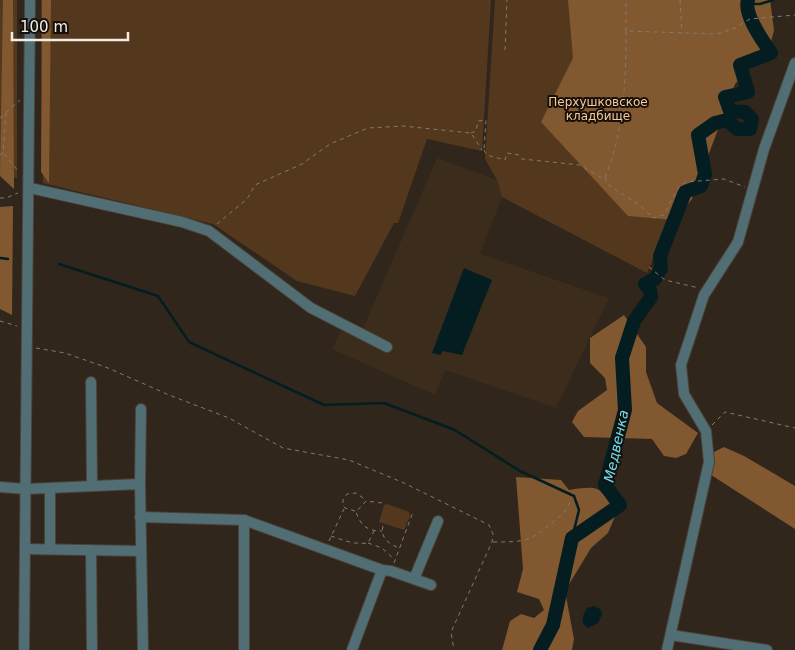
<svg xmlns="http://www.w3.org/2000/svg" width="795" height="650" viewBox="0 0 795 650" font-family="'DejaVu Sans',sans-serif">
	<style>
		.built { fill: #3c2c1c }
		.green { fill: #53381d }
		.forest { fill: #81582f }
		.water { fill: #041d21 }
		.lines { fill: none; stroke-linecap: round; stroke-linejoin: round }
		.stream { stroke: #041d21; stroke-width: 2.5 }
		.river { stroke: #041d21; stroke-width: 14 }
		.minor-casing { stroke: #4c4237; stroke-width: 12 }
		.path { stroke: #847a71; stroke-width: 1; stroke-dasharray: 4 4; stroke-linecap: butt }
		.minor { stroke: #506e74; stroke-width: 10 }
		.labels { text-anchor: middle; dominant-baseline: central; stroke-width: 4; stroke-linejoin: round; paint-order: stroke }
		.park-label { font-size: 12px; fill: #fdc897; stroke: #15100b }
		.water-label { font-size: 14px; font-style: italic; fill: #6ae0f4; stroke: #15100b }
	</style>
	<rect width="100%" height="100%" fill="#31261b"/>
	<path class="built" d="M437,158l60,22 5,17 -22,57 129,44 -53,110 -111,-38 -10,25 -103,-46 9,-18 18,7z"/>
	<g class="green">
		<path d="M0,0h17v178l-17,-3z"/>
		<path d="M41,0h450l-9,151 -55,-12 -29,84h-4l-39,73 -58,-15 -84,-57 -170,-41z"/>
		<path d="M495,0h242l12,36 -102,237 -145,-76 -5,-17 -12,-21z"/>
		<path d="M387,504l22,8 1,4 -6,14 -25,-8 5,-17z"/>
	</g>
	<g class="forest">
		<path d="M3,0h10l1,189 -14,-13z"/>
		<path d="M42,0h9l-2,183 -8,-11z"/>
		<path d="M568,0h202l4,30 -4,16 -35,38 -43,115 -18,21 -46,-4 -87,-94 32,-64z"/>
		<path d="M13,206l-1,109 -12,-6v-102z"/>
		<path d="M624,315l22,32v25l11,31 41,30 -12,21 -10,4 -12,-2 -12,-17 -68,-2 -12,-15 6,-11 29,-21 -2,-12 -15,-15v-25z"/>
		<path d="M724,447l20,9 51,30v43l-87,-56 6,-21z"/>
		<path d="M516,477l45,3 8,10c32,-5 31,-3 47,24l-8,19 -17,15 -26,43 9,48 -2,11h-70l8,-29 11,-7 13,4 10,-8 -5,-11 -22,-7 6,-23z"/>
	</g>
	<g class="water">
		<path d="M464,268l28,12 -30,75 -19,-4 -3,4 -8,-2z"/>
		<path d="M594,606l6,3 2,5 -4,9 -10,5c-8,-5 -6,-12 -1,-20z"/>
	</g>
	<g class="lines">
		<g class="stream">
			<path d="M747,4h13l13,-4"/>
			<path d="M0,258l8,1"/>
			<path d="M59,264l99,32 31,46 135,63 60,-2 71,27 65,41 54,25 5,14 -7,28"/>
		</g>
		<path class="river" d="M540,650l13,-25 19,-87 48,-33 -15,-20 20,-75 -3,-52 12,-37 17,-24 -1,-7 -5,-6 10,-5 6,-11 -1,-12 25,-64 16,-6 4,-12 -7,-39 17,-12 12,-3 10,9h13l2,-10 -7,-7 -15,-1 -5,-14 23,-5 -8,-27 31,-12c-8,-12 -28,-39 -23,-53"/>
		<g class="minor-casing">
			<g id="minor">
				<path d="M30,188l152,34 27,9 102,77 76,39"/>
				<path d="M91,382l1,104"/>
				<path d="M140,484l1,-75"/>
				<path d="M0,487l26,2 114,-5 3,166"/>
				<path d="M140,517l104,3 138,50 -30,80"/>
				<path d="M244,520v130"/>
				<path d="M25,549l116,2"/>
				<path d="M50,549v-61"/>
				<path d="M91,550l1,100"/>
				<path d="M382,570l9,1 40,14"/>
				<path d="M414,579l24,-58"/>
				<path d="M671,635l96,15"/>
				<path d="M24,650l6,-650"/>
				<path d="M667,650l42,-188 -3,-31 -22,-37 -3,-29 23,-70 34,-53 26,-93 31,-86"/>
			</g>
		</g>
		<g class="path">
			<path d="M680,0l2,33"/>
			<path d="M626,31v-31"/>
			<path d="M505,50l2,-50"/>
			<path d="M0,118l20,-18"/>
			<path d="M471,133l5,-2 2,-10 8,-1 -2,29"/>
			<path d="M484,150l3,5 18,5 2,-7 12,2 3,4 58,6 20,12h5l2,7 35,23 11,11 11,-3 14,-27 8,-6 38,-3 21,8"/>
			<path d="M4,154l15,18"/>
			<path d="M0,155l3,-2 3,-40"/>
			<path d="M605,177c19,-44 21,-98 21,-146l91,3 18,-6 15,-9 45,-4"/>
			<path d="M0,198h6l12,-5"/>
			<path d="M217,224l30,-25 8,-14 47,-21 28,-20 38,-16 35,-2 68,7 11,17"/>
			<path d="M649,267l16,13 34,8"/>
			<path d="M0,321l17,5"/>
			<path d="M36,348l29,5 43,15 61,27 60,23 54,30 66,12 55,23 85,42 4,9 -1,8 -41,90 3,18"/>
			<path d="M712,425l13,-13 70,16"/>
			<path d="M382,503l-16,-2 -10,11c5,14 11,19 26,19"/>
			<path d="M355,511l-10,-3c-4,-5 -2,-10 2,-14l9,-1 10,7"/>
			<path d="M383,526c-3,12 6,18 16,22"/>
			<path d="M331,536c12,4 23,9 37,7l6,-12"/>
			<path d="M329,541l15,-32"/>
			<path d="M493,542c30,0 37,0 60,-20 8,-7 13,-9 17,-20"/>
			<path d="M368,543l14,5 12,11"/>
			<path d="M394,563l19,-51"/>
		</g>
		<use href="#minor" class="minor"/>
	</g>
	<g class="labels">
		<g class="park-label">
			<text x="598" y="102">Перхушковское<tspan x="598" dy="14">кладбище</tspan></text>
		</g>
		<g class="water-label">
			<text transform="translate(616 446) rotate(-78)">Медвенка</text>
		</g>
	</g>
	<path d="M12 32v8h116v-8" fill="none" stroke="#f4ece5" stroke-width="2.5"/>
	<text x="20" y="32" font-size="15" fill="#f4ece5" stroke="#15100b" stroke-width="4" paint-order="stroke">100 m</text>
</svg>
